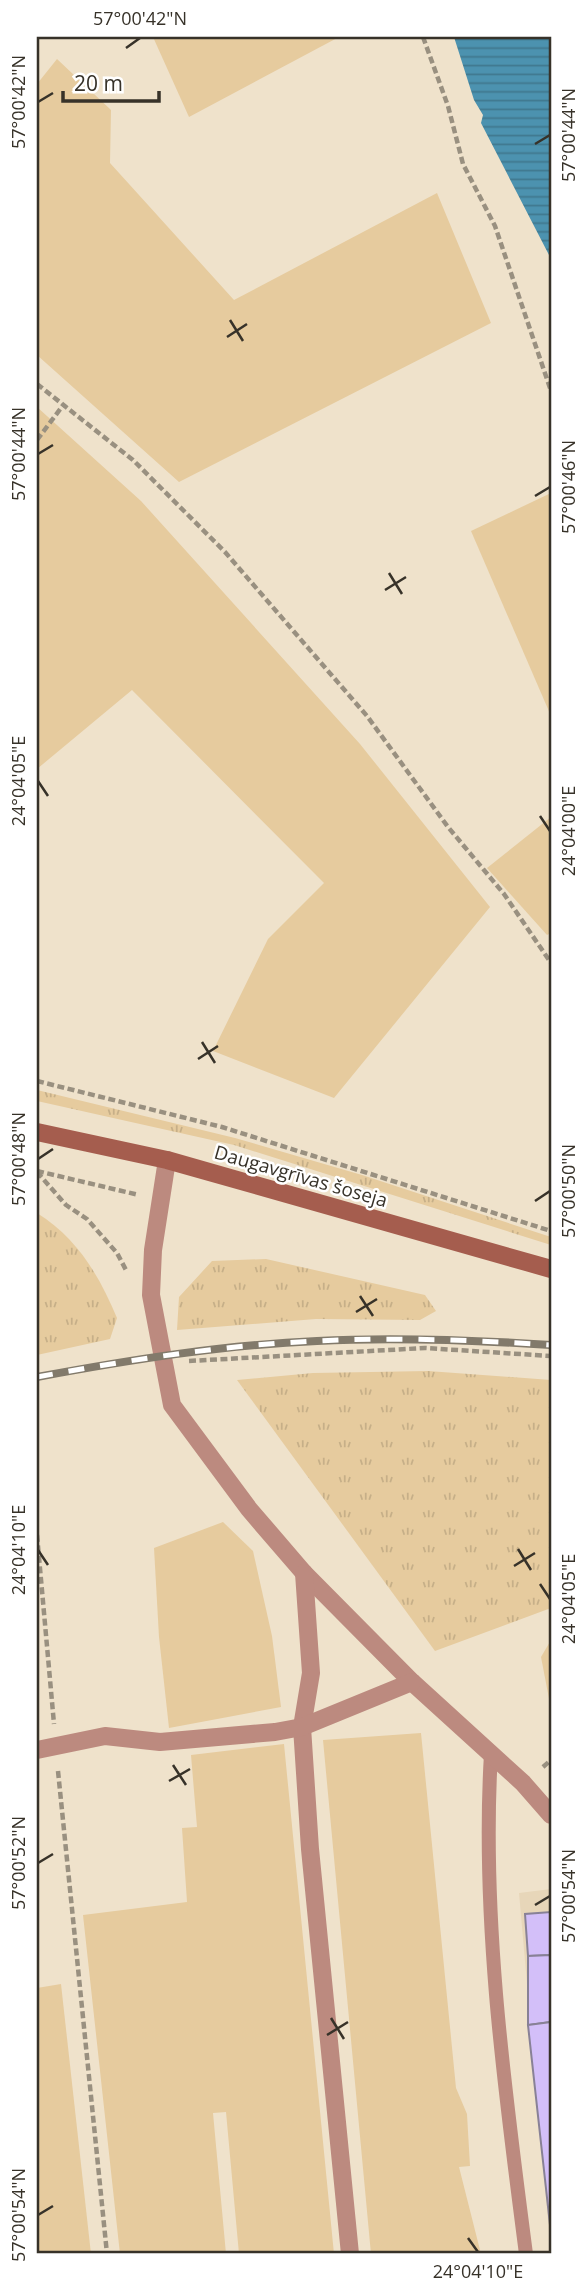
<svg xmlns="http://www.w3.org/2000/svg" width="588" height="2291" viewBox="0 0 588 2291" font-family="'Open Sans',sans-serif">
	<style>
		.built { fill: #e7d6b9 }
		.grass { fill: url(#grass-tufts) }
		.garden { fill: #e6cb9e }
		.water { fill: url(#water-rules) }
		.building { fill: #d3bff9; stroke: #888196; stroke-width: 2 }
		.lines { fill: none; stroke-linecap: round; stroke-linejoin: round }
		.path { stroke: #999080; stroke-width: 4.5; stroke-dasharray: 7 3.5; stroke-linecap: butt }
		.lane { stroke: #bc8a7f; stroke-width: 14 }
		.street { stroke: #bc8a7f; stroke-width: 18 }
		.secondary { stroke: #a55d4e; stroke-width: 18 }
		.rail-casing { stroke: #827a6b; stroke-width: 8 }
		.rail { stroke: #fff; stroke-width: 5; stroke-dasharray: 16; stroke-linecap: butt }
		.ticks { fill: none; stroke: #373229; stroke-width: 2.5 }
		.labels { text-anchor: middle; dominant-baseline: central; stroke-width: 5; stroke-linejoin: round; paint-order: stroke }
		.street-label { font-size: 19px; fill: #373229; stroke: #fff }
		.neatline { fill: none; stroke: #373229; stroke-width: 2.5 }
		.ticks-label { font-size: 18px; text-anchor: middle; fill: #373229 }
	</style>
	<defs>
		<pattern id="grass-tufts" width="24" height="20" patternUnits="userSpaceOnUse" patternTransform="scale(1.75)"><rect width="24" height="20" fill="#e6cb9e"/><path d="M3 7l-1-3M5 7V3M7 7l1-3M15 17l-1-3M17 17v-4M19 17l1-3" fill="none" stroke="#c6af88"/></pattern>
		<pattern id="water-rules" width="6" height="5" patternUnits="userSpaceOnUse" patternTransform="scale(1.75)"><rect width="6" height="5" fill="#4c92af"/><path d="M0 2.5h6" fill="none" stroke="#40788e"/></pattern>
	</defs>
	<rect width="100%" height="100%" fill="#efe2cb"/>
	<path class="built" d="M551,1889v365l-32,-361z"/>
	<g class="grass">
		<path d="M37,1090l198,48 127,37 189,62v8l-317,-100 -197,-44z"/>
		<path d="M37,1213c40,25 62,62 80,105l-7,21 -73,16z"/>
		<path d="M266,1259l159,36 11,16 -16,9 -104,-1 -139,11 2,-33 33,-36z"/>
		<path d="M428,1371l123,9v228l-116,43 -198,-271 76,-7z"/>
	</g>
	<g class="garden">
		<path d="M153,37h186l-150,80z"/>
		<path d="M57,59l54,51 -1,53 124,137 203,-107 54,130 -312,159 -142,-127v-271z"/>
		<path d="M37,407l104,94 219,243 130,163 -156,191 -121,-47 55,-112 56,-56 -192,-193 -95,79z"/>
		<path d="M551,493v223l-80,-185z"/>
		<path d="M551,817v116l-4,2 -60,-67z"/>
		<path d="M223,1522l30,29 19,85 9,71 -112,21 -10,-91 -5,-89z"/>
		<path d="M551,1640v69l-10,-52z"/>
		<path d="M421,1733l35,355 11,26 3,52 -11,1 22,87h-110l-48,-514z"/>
		<path d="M284,1744l50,510h-95l-13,-142 -13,1 13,141h-106l-37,-339 104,-13 -5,-74 15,-1 -6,-72z"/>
		<path d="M61,1984l30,270h-54v-266z"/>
	</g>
	<path class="water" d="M454,37h97v232l-2,-14 -68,-132 2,-8 -9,-15z"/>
	<g class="building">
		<path d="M551,1912v43l-23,1 -3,-42z"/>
		<path d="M551,1955v67l-23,3v-69z"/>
		<path d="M551,2022v212l-23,-209z"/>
	</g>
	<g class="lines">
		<g class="path">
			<path d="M423,37l25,69 15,58 32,62 56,165"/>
			<path d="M37,384l96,76 92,92 142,164 81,111 56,67 47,69"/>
			<path d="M37,440l27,-36"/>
			<path d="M37,1081l185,46 329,104"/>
			<path d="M37,1171l102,24"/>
			<path d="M37,1172l29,33 21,14 30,34 9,17"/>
			<path d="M189,1361l236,-13 126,8"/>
			<path d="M37,1535l17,189"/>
			<path d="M543,1767l8,-7"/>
			<path d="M58,1771l49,483"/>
		</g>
		<path class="lane" d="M491,1754c-10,163 14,338 35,500"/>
		<g class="street">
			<path d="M167,1160l-14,90 -2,45 21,110 77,104 55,64 108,109 111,101 28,32"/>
			<path d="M304,1573l7,100 -9,54 8,122 40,405"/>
			<path d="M37,1750l68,-14 55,6 115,-10 27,-5 110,-45"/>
		</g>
		<path class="secondary" d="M37,1132l130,28 384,109"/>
		<g class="rail-casing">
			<path id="rail" d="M37,1377c92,-17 185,-32 280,-36 78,-4 156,-1 234,4"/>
		</g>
		<use href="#rail" class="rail"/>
	</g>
	<path class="ticks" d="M126,48l14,-10M38,102l15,-9M535,144l15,-9M230,320l13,21M227,337l20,-13M38,454l15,-9M535,496l15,-9M389,573l13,21M385,590l21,-13M38,781l10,15M540,816l10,15M202,1042l13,21M198,1059l20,-13M38,1159l15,-10M535,1201l15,-10M360,1296l13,20M356,1312l21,-13M518,1549l13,21M38,1550l10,15M514,1566l21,-13M540,1584l10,15M173,1765l13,20M169,1781l21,-12M38,1863l15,-9M535,1905l15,-9M331,2018l13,21M327,2035l21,-13M38,2215l15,-9M468,2238l10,14"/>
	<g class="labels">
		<g class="street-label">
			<text transform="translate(301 1176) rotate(16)">Daugavgrīvas šoseja</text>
		</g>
	</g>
	<rect width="588" height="2291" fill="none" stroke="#ffffff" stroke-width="77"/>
	<path d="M63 91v10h96v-10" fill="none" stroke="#373229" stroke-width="3.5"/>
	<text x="74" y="91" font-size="21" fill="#373229" stroke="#ffffff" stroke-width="5" paint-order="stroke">20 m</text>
	<rect x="38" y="38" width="512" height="2214" class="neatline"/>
	<g class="ticks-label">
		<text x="140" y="25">57°00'42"N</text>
		<text transform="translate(19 102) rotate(-90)" y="6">57°00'42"N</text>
		<text transform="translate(569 135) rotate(-90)" y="6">57°00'44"N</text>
		<text transform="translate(19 454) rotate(-90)" y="6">57°00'44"N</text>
		<text transform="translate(569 487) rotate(-90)" y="6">57°00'46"N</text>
		<text transform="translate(19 781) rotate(-90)" y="6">24°04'05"E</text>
		<text transform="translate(569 831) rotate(-90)" y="6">24°04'00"E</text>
		<text transform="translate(19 1159) rotate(-90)" y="6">57°00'48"N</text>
		<text transform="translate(569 1191) rotate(-90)" y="6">57°00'50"N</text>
		<text transform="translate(19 1550) rotate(-90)" y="6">24°04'10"E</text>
		<text transform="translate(569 1599) rotate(-90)" y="6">24°04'05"E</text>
		<text transform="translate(19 1863) rotate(-90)" y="6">57°00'52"N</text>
		<text transform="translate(569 1896) rotate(-90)" y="6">57°00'54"N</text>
		<text transform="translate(19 2215) rotate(-90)" y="6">57°00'54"N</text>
		<text x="478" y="2278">24°04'10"E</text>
	</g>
</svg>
